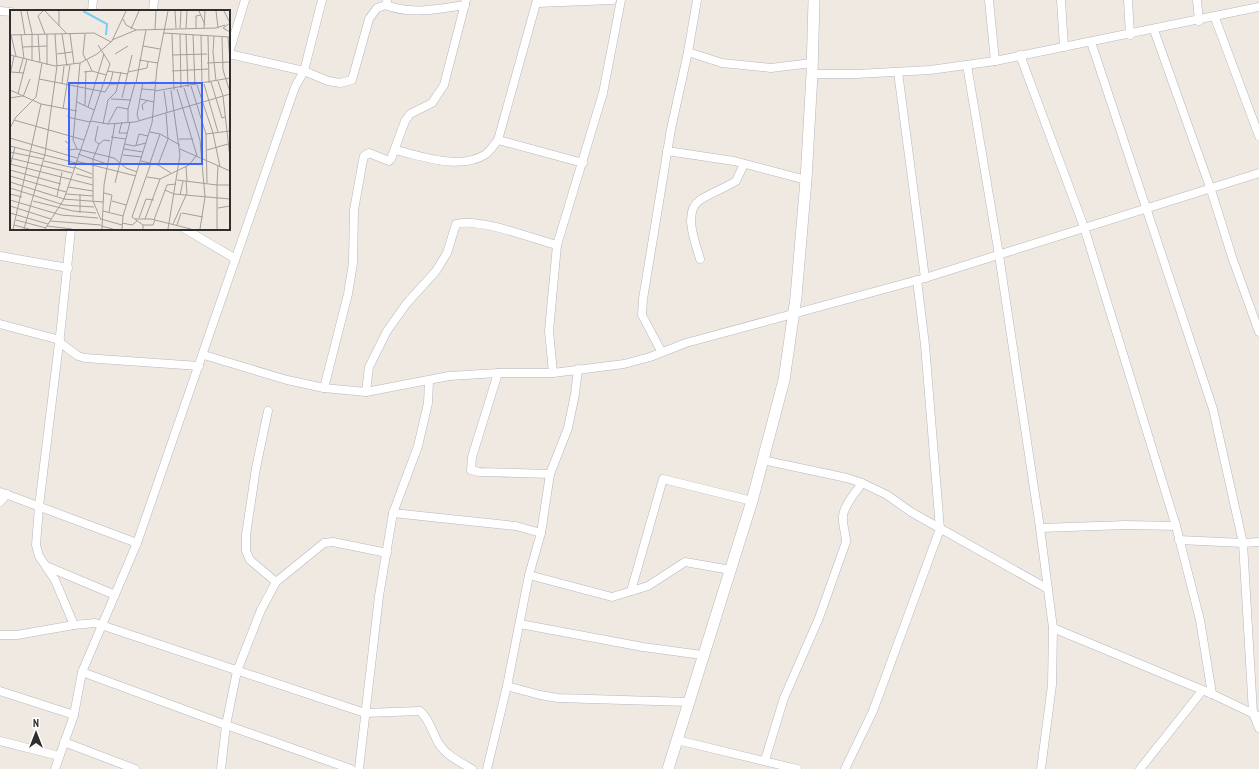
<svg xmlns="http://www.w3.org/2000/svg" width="1259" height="769" viewBox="0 0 1259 769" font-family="'PT Sans Narrow',sans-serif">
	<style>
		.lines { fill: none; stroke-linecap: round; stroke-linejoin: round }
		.street-casing { stroke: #b4b7c1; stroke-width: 9 }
		.secondary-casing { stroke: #b4b7c1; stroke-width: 12 }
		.street { stroke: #fff; stroke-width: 8 }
		.secondary { stroke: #fff; stroke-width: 11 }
		.inset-river { fill: none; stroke: #75cff0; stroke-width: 2 }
		.inset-road { fill: none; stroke: #a29e99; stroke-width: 1 }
		.view { fill: #4264fb; fill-opacity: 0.15; stroke: #4264fb; stroke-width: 2 }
		.inset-edge { fill: none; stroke: #2e2e2e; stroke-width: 2 }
	</style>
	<rect width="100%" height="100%" fill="#efe9e1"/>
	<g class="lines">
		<g class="street-casing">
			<g id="street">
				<path d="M989,0l6,61"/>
				<path d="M1061,0l3,47"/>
				<path d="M1128,0l2,35"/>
				<path d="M1197,0l2,21"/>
				<path d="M387,1l-1,4c23,10 54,4 79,0"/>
				<path d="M537,3l75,-3"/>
				<path d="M0,11l11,1"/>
				<path d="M92,11l1,-11"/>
				<path d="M153,11l1,-11"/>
				<path d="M1215,18l44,118"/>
				<path d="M1154,30l57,160 21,67 27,75"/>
				<path d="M1091,42l122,367 30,134 10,170 6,15"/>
				<path d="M688,52l34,11 49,5 41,-5"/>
				<path d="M229,53l16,-53"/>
				<path d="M229,54l75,17 24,10 12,2 12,-3 17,-61 8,-11 9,-3"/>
				<path d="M1020,55l64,172 92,299 24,94 12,74"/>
				<path d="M967,65l32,190 41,273 13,100 -1,57 -11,84"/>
				<path d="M898,72l27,206"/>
				<path d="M812,74h44l74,-4 65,-9 264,-54"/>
				<path d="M498,140l85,23"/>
				<path d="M395,150c27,6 65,21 91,4 4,-3 8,-9 12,-14l39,-140"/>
				<path d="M667,151l67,10 72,19"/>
				<path d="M71,229l-10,98 -22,179 -3,39 3,11 16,24 19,45 21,-2 270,90 55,-2c10,9 12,21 19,33 8,12 21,18 33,25"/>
				<path d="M185,229l49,29"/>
				<path d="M0,256l68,12"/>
				<path d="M700,259c-4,-15 -18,-47 0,-59 11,-7 25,-12 36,-19l8,-17"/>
				<path d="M0,324l60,16"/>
				<path d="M59,342l19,14 7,2 114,8"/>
				<path d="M661,351l-19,-36 1,-16 28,-170 17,-77 9,-52"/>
				<path d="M204,355l83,25 37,8 42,4 83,-16 49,-3h55l71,-9 26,-7 36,-14 239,-65 334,-105"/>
				<path d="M498,373l-26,84 -1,13 8,2 71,2"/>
				<path d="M553,373l-4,-42 8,-86 46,-152 18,-93"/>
				<path d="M324,388l24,-94 5,-31 1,-53 9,-50 1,-4 5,-3 20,8 2,-2 14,-38 5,-7 22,-11 12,-18 22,-85"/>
				<path d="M366,392l3,-25 18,-36 20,-28 29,-32 11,-18 9,-29c21,-7 78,15 101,21"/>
				<path d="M268,411l-12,57 -10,67v16l4,9 26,22"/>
				<path d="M762,460l85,18 15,5 25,12 24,17 137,77"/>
				<path d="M0,492l137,51"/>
				<path d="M0,502l7,-8"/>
				<path d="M393,513l123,13 25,7"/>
				<path d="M1040,528l86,-3 50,1"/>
				<path d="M1179,540l64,3 16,-1"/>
				<path d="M46,566l69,29"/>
				<path d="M529,575l83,22 36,-11 37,-24 46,8"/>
				<path d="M631,591l32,-112 89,22"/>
				<path d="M520,624l123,23 59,8"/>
				<path d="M1053,628l159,66 44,21"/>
				<path d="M0,635h17l57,-10"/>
				<path d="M82,672l144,53 125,44"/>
				<path d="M507,686l33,9 18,3 130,4"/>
				<path d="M0,691l74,24"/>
				<path d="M677,740l120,29"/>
				<path d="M0,741l59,15"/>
				<path d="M64,742l71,27"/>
				<path d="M765,760l19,-62 35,-80 27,-76c0,-8 -4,-18 -3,-26 1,-11 13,-24 19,-33"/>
				<path d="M55,769l19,-54 8,-43 55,-129 158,-456 9,-16 18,-71"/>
				<path d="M221,769l5,-44 11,-54 24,-61 15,-28 48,-39 9,-1 54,11"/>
				<path d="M359,769l20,-173 14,-83 25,-67 10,-43 1,-22"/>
				<path d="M487,769l20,-83 22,-111 12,-42 9,-59 18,-46 7,-34 3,-25"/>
				<path d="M845,769l28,-58 67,-182 -15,-184 -8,-65"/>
				<path d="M1140,769l62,-78"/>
			</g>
		</g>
		<g class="secondary-casing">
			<path id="secondary" d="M668,769l84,-268 32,-121 12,-83 10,-117 6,-106 2,-74"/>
		</g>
		<use href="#street" class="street"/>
		<use href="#secondary" class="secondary"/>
	</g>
	<g transform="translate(10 10)">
		<rect width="220" height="220" fill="#efe9e1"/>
		<path class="inset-river" d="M73,1l24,13 -1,11"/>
		<path class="inset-road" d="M11,1l4,24M17,1l5,22v28M33,1l-5,5 7,18M35,1l22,23M165,1l1,17M189,1l6,14M206,1l2,17M214,1l6,12M113,9l3,6 10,5M220,13l-7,5 7,4M49,16v-15M170,18l1,-17M176,18l1,-17M186,18v-12l5,-1M194,18l1,-17M121,19l8,-18M145,19l1,-18M154,23l66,4M28,24l2,29M37,24v31M52,24l5,32M60,24l4,30M75,24l-2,20 3,6M162,24l2,56M170,24l1,54M176,24l2,53M0,25l84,-2 17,9M1,25l5,21M11,25l3,24M183,25l2,50M191,25l1,49M198,26l1,47M204,26l-1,16 3,29M212,27l1,33 7,22M218,27l2,24M102,30l24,-10 80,-2 9,-3M133,36l17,3M13,37l24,-1M47,44l15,-2M105,44l13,-8M0,45l45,11 25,-3 17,-9 15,-13 14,-30M162,45l35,-1M77,50l5,11M129,50l19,3M70,53l-7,77 4,9 37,9 12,10 11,4M197,53l23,-1M97,61l21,3M162,61l36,-2M1,62l13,1M74,62l8,-1 14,4M103,62l-3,12h8M118,62l19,-4 1,-6M9,63l4,-14M0,65l4,-19M29,69l66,13 5,-8M208,71l5,15 7,62M201,72l11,36 3,-1M126,73l10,-53M52,74l2,-18M116,74l29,-2M194,74l14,48M187,75l16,48 7,34M181,76l15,48 1,49M174,78l16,52 5,57 -5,32M132,79l13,1M167,79l20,67M0,80l31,14 36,7M145,81l75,-13M154,81l3,21M8,84l9,-35M13,87l7,-18M0,88l12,-2M112,88l10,-43M101,89l20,1M130,89l14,3M67,92l17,8M75,95l1,-34M78,97l16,-53M53,99l7,-44M59,100l-1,7 8,2M133,100l-1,-5 6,-5M66,109l14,3M4,110l70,20M129,110l-2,-5 6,-33M81,111l17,3 27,-2 95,-28M112,112l-3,11h8M118,112v-13l7,-26M93,114l5,-24 8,-8 5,-20M98,114l9,-17 11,2M88,116l-3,15 4,3M0,118l6,-11 20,-20 6,-34M140,122l10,2 20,11M196,124l24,-3M101,127l15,2M0,128l67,20M169,129h14M55,131l4,3 -1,6 9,-1M115,134l9,2 12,-3M126,135l3,-11 9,2M0,136l66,17M114,139l19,3M170,139l50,22M197,140l21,-6M0,142l34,7M68,144l29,10M113,145l19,2M0,148l62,15M34,151l30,7M66,151l60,15M131,151l17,4 13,8M140,153l10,-29M0,154l83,21M148,155l10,-26 -2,-26M176,156l1,15M208,156l-1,19h13M0,157l5,-20M64,157l18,7M0,160l51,14M66,164l16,4M0,166l56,16M137,167l13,2 29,-14 7,-9M167,170l40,5v44M0,172l54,17M105,173l15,-61M58,177l25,4M0,178l54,17 30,2M155,180l9,4 56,5M94,183l8,2 -3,17M0,184l12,3M56,184l27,2M70,184v19M170,185l3,-14M47,186l5,-24M53,189l40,3M0,190l51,15 37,3M23,191l40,10 23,2M102,191l14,4M0,196l41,13M208,198l12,-2M93,201l20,5M0,203l38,11M172,203l21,4M129,208l7,-19 8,1M91,209l21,6M125,209h16l40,10M135,209l15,-40M6,210l30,8M91,210l-8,-19v-42l6,-15 5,-4 6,1M144,210l13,-35 9,-1M40,211l51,4M112,213l10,2 5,-4M163,214l14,-31 -1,-12M4,215l15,4M133,215h10l2,-5M167,215l4,-12M37,216l25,3M91,216l12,3M3,219l28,-125M14,219l21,-75 12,-88 -2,-32M35,219l19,-30 46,-135 -12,-19M92,219l2,-44 11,-62M112,219l1,-13 29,-93 5,-56 11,-56M133,219v-4l-11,-8 19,-54M158,219l12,-74 -9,-65"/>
		<path class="view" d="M59,73h133v81h-133z"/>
		<rect width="220" height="220" class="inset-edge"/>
	</g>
	<g transform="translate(36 733)" stroke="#ffffff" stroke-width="3" paint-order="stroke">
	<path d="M0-3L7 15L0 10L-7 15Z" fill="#2e2e2e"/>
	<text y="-6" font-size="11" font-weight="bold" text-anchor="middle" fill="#2e2e2e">N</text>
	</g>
</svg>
